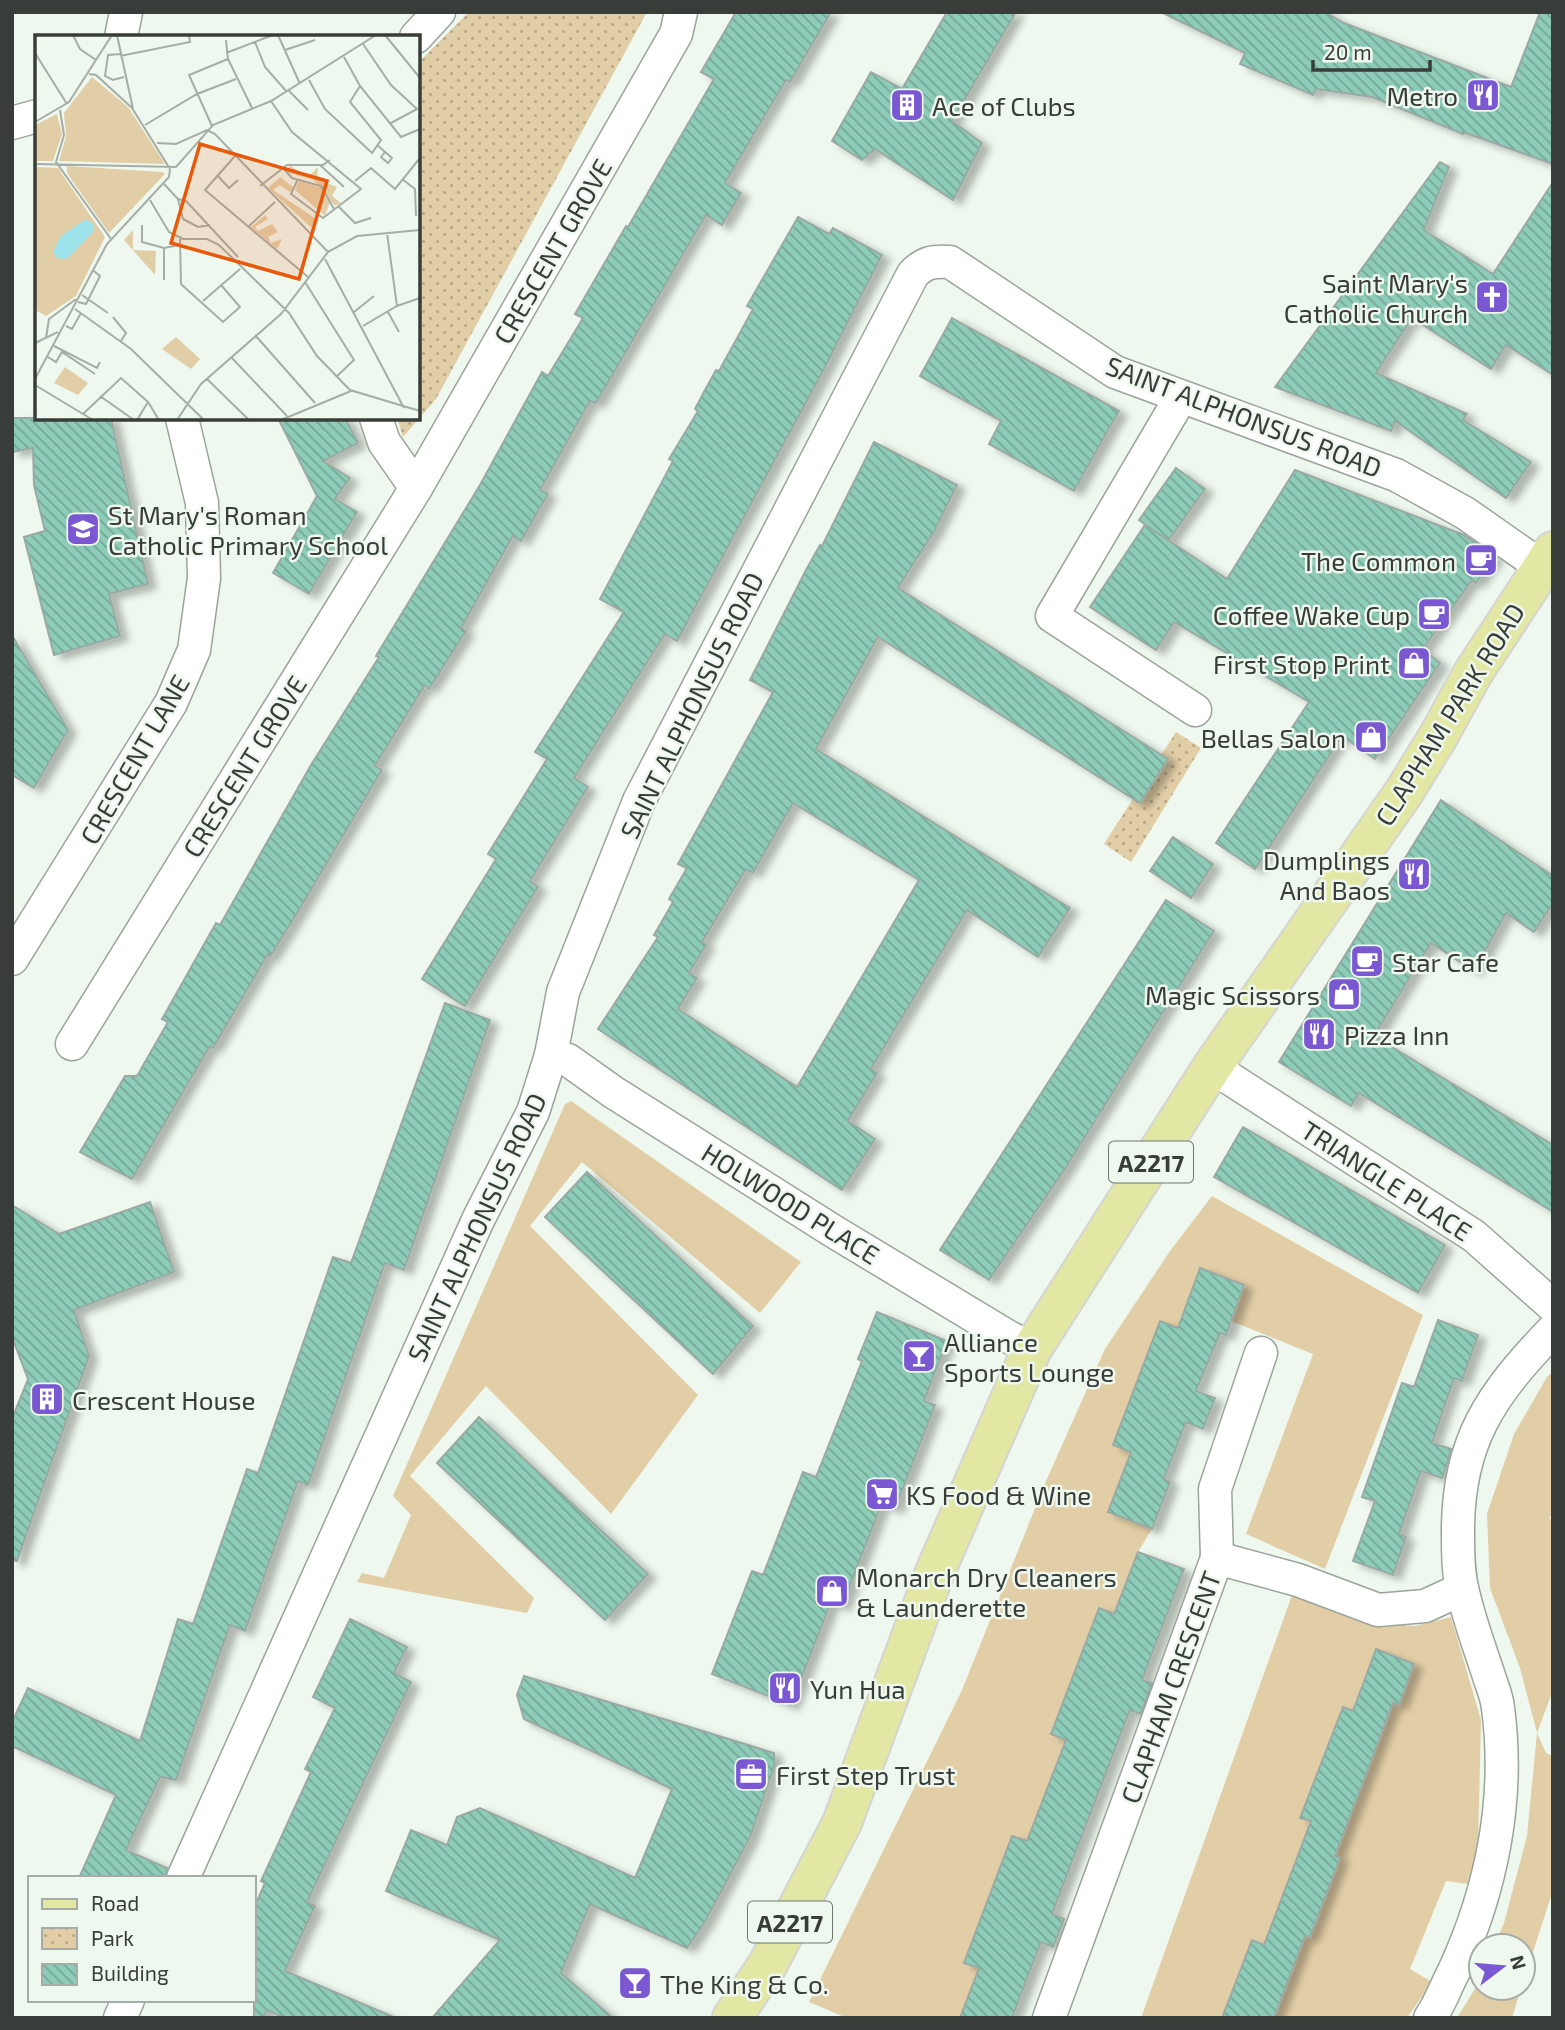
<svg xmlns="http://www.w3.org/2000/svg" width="1565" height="2030" viewBox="0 0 1565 2030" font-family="'Exo 2',sans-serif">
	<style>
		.green { fill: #e2cea6 }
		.park { fill: url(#park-dots) }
		.building { fill: url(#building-back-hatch); stroke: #9ba9a4; stroke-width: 2; fill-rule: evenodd; filter: url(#shadow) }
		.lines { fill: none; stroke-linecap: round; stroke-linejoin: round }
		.street-casing { stroke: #9ba49a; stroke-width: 35 }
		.primary-casing { stroke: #d3d4d3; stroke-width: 42 }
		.street { stroke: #fff; stroke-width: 32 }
		.primary { stroke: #e2e8a4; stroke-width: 38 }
		.labels { text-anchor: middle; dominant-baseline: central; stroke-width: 5; stroke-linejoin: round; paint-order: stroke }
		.shield { fill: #eef8ee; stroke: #6f756f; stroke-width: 2 }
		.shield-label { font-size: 24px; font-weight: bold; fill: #393d39 }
		.poi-label { font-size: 26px; fill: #393d39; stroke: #eef8ee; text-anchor: start }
		.street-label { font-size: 26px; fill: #393d39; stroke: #eef8ee }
		.inset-road { fill: none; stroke: #a6ada6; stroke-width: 2 }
		.view { fill: #e8590c; fill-opacity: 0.15; stroke: #e8590c; stroke-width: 3.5 }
		.inset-edge { fill: none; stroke: #393d39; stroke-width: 3.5 }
	</style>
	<defs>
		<pattern id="park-dots" width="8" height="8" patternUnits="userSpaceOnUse" patternTransform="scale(1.75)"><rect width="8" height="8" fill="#e2cea6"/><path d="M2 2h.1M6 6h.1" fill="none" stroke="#b8a888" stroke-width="1.8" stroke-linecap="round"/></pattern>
		<pattern id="building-back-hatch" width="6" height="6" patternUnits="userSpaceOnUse" patternTransform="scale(1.75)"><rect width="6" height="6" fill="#8dccb8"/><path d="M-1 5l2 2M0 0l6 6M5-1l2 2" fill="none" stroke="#74a797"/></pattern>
		<filter id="shadow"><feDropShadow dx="8" dy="4.5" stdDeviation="3.5" flood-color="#0004"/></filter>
	</defs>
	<rect width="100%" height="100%" fill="#eef8ee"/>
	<g class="green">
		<path d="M571,1101l230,161 -41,51 -178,-151 -52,64 168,169 -87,119 -125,-128 -76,90 124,122 -7,15 -170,-31 5,-9 22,5 27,-63 -18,-19 172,-392z"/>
		<path d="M1212,1196l211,119 -98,254 -79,-35 67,-180 -82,-33 13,-36 -44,-17 -22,60 -65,117 18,7 -23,60 44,17 -14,23 -24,62 -15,-6 -48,126 15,6 -39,101 -15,-5 -47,127 14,5 -19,50h-113l-38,-16 153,-312 84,-209 59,-132 65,-98z"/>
		<path d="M1553,1372v141l-4,5 4,3v169l-16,43 9,20 7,3v134l-30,93v-37h-29l10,-23 23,-87 10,-103 -17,-65 -30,-80 -3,-74 27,-80 33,-57z"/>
		<path d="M1292,1595l77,27 46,4 36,-9 30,103 -3,128 -10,36 -22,-3 -36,88 22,13 -25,36h-266z"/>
		<path d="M1481,1979v9h40l-9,30h-55z"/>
	</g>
	<g class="park">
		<path d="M469,12h178l-211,387 -33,38 -6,-19h21v-355z"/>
		<path d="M1176,732l25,16 -70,114 -27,-18z"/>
	</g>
	<g class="building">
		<path d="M736,12h95l-41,70 -4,-2 -61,103 16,10 -19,32 -16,-10 -110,188 -6,-2 -50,89 8,4 -27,47 -8,-5 -52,92 5,3 -37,58 -4,-4 -50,81 7,4 -83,140 -29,47 -2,-3 -55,94 -3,-2 -78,133 -52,-27 45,-76h12l31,-54 -6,-3 54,-96 4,2 91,-160 68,-108 -3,-1 104,-171 62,-113 6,4 35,-58 -8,-4 51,-88 2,1 86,-148 -13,-7z"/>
		<path d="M947,12h69l-64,109 30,22 -29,57 -78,-51 -13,11 -30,-19 39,-69 31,17z"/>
		<path d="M1161,12h164l19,11 167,64 29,-75h13v152l-90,-32v2l-91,-37 -56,-8 -3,6 -73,-31 5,-11z"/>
		<path d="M1440,162l9,5 -25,63 69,44 60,-92v193l-47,-30 -15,24 -79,-51 -36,55 91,41 -4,6 68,42 -25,36 -111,-77 -4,10 -116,-44z"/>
		<path d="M798,217l31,17 4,-6 49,27 -59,116 -146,270 -12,-7 -91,144 14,9 -58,94 8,6 -73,119 -43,-27 74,-120 -8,-5 59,-95 -12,-7 89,-140 -24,-13 73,-138 -4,-2 29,-48 -3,-2 10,-19 11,-20 3,1 34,-62 -6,-3z"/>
		<path d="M952,318l167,93 -45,80 -85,-47 12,-23 -81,-45z"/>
		<path d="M12,418h99l37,166 -39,10 11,42 -66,19 -30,-118 21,-6 -11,-46 -1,-37 -21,4z"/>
		<path d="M278,418h67l13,25 -35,18 27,17 -15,21 22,13 -48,82 -36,-21 44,-77z"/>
		<path d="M874,442l83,43 -22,45 -37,58 270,171 -28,44 -262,-166 -62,112 254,159 -32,49 -71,-47 -96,159 6,4 -29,48 27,18 -33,51 -244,-161 60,-92 -4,-2 19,-33 -4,-3 18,-31 -9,-4 95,-172 -23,-12 56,-110 14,-25 2,1zM793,803l126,77 -122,207 -119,-78 19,-31 -8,-5 17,-28 -4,-3 44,-73 7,4z"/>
		<path d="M1176,468l29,21 -37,52 -29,-21z"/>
		<path d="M1295,470l169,65 31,22 -19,26 -4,-3 -49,69 17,14 -65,96 -33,-23 -87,133 -39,-26 93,-141 -135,-80 -18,28 -66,-43 55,-82 82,54z"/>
		<path d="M12,635l56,95 -34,58 -22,-13z"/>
		<path d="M1441,800l112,76v27l-19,29 -28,-19 -32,58 -43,-28 -57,93 179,109v67l-194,-119 -8,13 -72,-44z"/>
		<path d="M1173,837l40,27 -22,34 -41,-27z"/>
		<path d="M1166,900l48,31 -149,238 -76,111 -49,-30z"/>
		<path d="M445,1003l45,17 -86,250 -19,-7 -77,222 -10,-4 -53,150 -15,-6 -54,155 -16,-3 -34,73 41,18 -2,10h-86l37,-83 -104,-49v-24l16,-34 112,53 38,-122 15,5 54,-155 11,4 75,-216 18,6z"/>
		<path d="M1243,1127l202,118 -27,48 -204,-116z"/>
		<path d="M587,1172l166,154 -40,48 -168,-157z"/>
		<path d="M150,1202l24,70 -100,38 15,46 -72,205 -5,-1v-141l16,-40 -16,-42v-132l47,29z"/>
		<path d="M1200,1268l44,17 -18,50 -6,-2 -24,58 19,7 -12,31 -17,-7 -22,57 6,3 -18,47 -44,-17 23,-60 -18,-7 47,-124 18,7z"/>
		<path d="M877,1312l70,29 -23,60 11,4 -40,104 -13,-6 -40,103 -11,-4 -40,103 -79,-31 40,-103 11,4 40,-103 13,5 46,-116 -4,-2z"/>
		<path d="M1438,1320l40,15 -16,46 -8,-3 -22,65 19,6 -3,11 -6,18 -21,-7 -22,63 7,3 -13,38 -40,-14 22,-60 -13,-4 40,-114 12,4z"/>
		<path d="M479,1417l169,157 -43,46 -168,-157z"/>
		<path d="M1138,1552l46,17 -42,111 10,3 -11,31 -11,-4 -78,204 12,5 -11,28 -12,-5 -29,76h-52l19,-50 -15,-5 48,-127 15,5 39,-101 -15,-6 48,-126 15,6z"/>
		<path d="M350,1619l57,28 -13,26 17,9 -104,220 8,4 -30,65 111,47h-111l-18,-8 -4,8h-9v-110l11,-25 -4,-2 50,-109 -6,-3 30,-61 -22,-11z"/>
		<path d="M1376,1649l38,15 -15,41 -6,-2 -58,153 5,2 -30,79 -5,-1 -31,82h-52l30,-78 12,5 47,-124 -11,-3 43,-111 10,4z"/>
		<path d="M524,1676l250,77v14l-24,70 -45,85 -18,26 -97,-44 -29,69 52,45h-181l68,-78 -114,-49 25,-61 36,15 10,-28 23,-9 155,70 37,-89 -148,-70 -7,-24z"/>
	</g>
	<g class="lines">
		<g class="street-casing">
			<g id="street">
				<path d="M121,37l5,-25"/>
				<path d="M416,37l23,-25"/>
				<path d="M12,123l25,-7"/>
				<path d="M1181,397l-129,219 143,94"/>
				<path d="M376,418l8,24 32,46"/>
				<path d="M12,959l159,-256 23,-53 10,-72 -2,-75 -20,-85"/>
				<path d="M72,1044l344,-556 260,-454 5,-22"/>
				<path d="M551,1055l17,5 45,32 220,139 174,105 25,13"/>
				<path d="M1212,1067l262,169 79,70"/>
				<path d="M1217,1558l-2,-69 46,-136"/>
				<path d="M183,1878l295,-658 55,-108 18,-57 12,-63 76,-191 274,-527c12,-12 20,-13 37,-12l165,110 281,103 69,38 77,54"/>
				<path d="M120,2018l8,-18"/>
				<path d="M1049,2018l168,-460 81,22 80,30 47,-4 37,-17"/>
				<path d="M1430,2018c10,-14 16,-32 24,-47 38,-82 56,-173 44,-263 -1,-12 -7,-24 -10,-35 -9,-27 -19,-54 -25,-81 -5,-18 -5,-39 -5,-58 -1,-92 33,-140 95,-204"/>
			</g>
		</g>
		<g class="primary-casing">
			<path id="primary" d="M732,2018l36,-54 74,-141 93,-251 97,-223 180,-282 192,-275 35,-57 34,-62 80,-122"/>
		</g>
		<use href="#street" class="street"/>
		<use href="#primary" class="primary"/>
	</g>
	<defs>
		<g id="restaurant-square" transform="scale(1.75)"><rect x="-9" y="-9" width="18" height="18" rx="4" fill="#7958d2" stroke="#eef8ee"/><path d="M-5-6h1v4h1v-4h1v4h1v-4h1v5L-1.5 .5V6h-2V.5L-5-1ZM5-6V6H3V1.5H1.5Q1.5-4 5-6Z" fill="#fff"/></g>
		<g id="building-square" transform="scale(1.75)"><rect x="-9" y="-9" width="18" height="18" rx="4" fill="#7958d2" stroke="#eef8ee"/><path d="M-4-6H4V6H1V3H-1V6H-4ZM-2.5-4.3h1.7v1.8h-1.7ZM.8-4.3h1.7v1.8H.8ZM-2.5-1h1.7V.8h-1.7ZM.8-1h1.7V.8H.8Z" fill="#fff"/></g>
		<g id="church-square" transform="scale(1.75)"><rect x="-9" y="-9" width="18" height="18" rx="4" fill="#7958d2" stroke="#eef8ee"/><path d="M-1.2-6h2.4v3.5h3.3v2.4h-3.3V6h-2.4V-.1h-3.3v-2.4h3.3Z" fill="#fff"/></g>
		<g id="school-square" transform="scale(1.75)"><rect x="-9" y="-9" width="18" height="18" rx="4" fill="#7958d2" stroke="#eef8ee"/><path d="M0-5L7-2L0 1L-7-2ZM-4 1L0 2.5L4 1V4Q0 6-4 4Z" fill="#fff"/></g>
		<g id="cafe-square" transform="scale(1.75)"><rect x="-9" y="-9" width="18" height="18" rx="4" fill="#7958d2" stroke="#eef8ee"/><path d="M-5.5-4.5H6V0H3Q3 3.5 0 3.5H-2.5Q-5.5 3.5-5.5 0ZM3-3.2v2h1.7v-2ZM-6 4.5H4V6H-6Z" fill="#fff"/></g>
		<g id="shop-square" transform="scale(1.75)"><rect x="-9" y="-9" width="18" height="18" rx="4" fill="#7958d2" stroke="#eef8ee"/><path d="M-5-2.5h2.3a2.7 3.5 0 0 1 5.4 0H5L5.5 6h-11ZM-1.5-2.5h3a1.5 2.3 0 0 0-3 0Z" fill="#fff"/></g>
		<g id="bar-square" transform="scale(1.75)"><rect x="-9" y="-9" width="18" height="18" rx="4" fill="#7958d2" stroke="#eef8ee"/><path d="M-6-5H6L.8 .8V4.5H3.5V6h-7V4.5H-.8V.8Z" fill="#fff"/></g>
		<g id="supermarket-square" transform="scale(1.75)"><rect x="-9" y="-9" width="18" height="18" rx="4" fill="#7958d2" stroke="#eef8ee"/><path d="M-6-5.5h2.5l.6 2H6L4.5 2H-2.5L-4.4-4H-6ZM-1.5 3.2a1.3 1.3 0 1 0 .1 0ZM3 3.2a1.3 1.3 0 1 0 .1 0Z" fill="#fff"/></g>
		<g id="office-square" transform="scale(1.75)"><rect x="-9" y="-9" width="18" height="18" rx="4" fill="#7958d2" stroke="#eef8ee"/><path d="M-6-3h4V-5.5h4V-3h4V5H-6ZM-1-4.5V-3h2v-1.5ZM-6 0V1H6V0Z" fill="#fff"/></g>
	</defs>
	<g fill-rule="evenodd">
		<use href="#restaurant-square" x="1483" y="95"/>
		<use href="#building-square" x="907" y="105"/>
		<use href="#church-square" x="1492" y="297"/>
		<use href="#school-square" x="83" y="529"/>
		<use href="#cafe-square" x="1481" y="560"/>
		<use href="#cafe-square" x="1434" y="614"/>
		<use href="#shop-square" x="1414" y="663"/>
		<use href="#shop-square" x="1371" y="737"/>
		<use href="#restaurant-square" x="1414" y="874"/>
		<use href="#cafe-square" x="1367" y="961"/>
		<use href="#shop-square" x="1344" y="994"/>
		<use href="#restaurant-square" x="1319" y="1034"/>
		<use href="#bar-square" x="919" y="1356"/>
		<use href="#building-square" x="47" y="1399"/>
		<use href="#supermarket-square" x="882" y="1494"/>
		<use href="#shop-square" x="832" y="1591"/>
		<use href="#restaurant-square" x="785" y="1688"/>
		<use href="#office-square" x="751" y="1774"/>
		<use href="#bar-square" x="635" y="1983"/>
	</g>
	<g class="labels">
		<g class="shield">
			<rect x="1109" y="1141.5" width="84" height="41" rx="5"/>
			<rect x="748" y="1901.5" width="84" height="41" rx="5"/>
		</g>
		<g class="shield-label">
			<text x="1151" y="1162">A2217</text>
			<text x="790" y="1922">A2217</text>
		</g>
		<g class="poi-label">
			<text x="1458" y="95" text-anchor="end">Metro</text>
			<text x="932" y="105">Ace of Clubs</text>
			<text x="1468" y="282" text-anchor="end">Saint Mary's<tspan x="1468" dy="30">Catholic Church</tspan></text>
			<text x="108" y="514">St Mary's Roman<tspan x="108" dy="30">Catholic Primary School</tspan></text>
			<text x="1456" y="560" text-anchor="end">The Common</text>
			<text x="1410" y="614" text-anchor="end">Coffee Wake Cup</text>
			<text x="1390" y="663" text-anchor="end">First Stop Print</text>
			<text x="1346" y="737" text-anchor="end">Bellas Salon</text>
			<text x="1390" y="859" text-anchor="end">Dumplings<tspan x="1390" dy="30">And Baos</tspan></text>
			<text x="1392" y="961">Star Cafe</text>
			<text x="1320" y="994" text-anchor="end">Magic Scissors</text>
			<text x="1344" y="1034">Pizza Inn</text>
			<text x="944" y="1341">Alliance<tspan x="944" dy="30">Sports Lounge</tspan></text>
			<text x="72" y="1399">Crescent House</text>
			<text x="906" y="1494">KS Food &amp; Wine</text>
			<text x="856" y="1576">Monarch Dry Cleaners<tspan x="856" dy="30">&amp; Launderette</tspan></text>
			<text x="810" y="1688">Yun Hua</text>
			<text x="776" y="1774">First Step Trust</text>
			<text x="660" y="1983">The King &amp; Co.</text>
		</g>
		<g class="street-label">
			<text transform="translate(552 251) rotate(-60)">CRESCENT GROVE</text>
			<text transform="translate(1244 416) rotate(21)">SAINT ALPHONSUS ROAD</text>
			<text transform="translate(691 705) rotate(-64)">SAINT ALPHONSUS ROAD</text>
			<text transform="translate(1449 714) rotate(-58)">CLAPHAM PARK ROAD</text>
			<text transform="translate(134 759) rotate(-60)">CRESCENT LANE</text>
			<text transform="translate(244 766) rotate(-58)">CRESCENT GROVE</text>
			<text transform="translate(1387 1180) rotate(33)">TRIANGLE PLACE</text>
			<text transform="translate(791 1203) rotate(32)">HOLWOOD PLACE</text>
			<text transform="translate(476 1227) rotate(-65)">SAINT ALPHONSUS ROAD</text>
			<text transform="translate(1170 1687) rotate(-70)">CLAPHAM CRESCENT</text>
		</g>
	</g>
	<g transform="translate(35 35)">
		<rect width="385" height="385" fill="#eef8ee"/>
		<path d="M256,131l17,11 10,-10 -1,12 20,8 -5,9 9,7 -6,3 -21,-26 -25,-7 -4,-4zM245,142l14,11 -4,4 -10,-7 -7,5 43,29 -4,9 -44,-40zM264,146l23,7 8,14 -5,14 -30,-26zM230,180l3,4 -13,8 3,4 14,-7 6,8 -10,5 3,6 11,-4 -5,10 -26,-22zM98,195v20l23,1 -1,24 -31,-35zM30,332l23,16 -10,12 -24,-12z" fill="#e2cea6"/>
		<path d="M57,42l36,30 37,57 -106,-3 7,-25 -2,-23zM22,79l5,20 -9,27h-18v-36zM32,131l95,6 3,2 -56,59 -42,-60zM0,132l23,1 47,69 -29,59 -30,20 -11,-6zM141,302l24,22 -9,10 -29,-20z" fill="#e2cea6"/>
		<path d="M51,184l7,5v8l-26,27 -10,-1 -4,-7 8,-15z" fill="#9ee3e9"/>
		<path class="inset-road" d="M38,0l7,14 16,11M82,0l16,74M243,0l22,49M350,0l35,43M191,5l2,19 24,49M220,7l10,25 22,25M328,9l28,41 26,24 -26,14M250,15l30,-10M0,18l32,51M191,18l47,-18M85,19l-12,1 -3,21 8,4 11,-3M85,21l70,-14 -1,-7M309,22l16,29 41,51 19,-8M54,39l7,1 36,33 38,61M274,45l16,29 47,44 9,-13 -31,-38 10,-16M254,56l19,19M236,66l21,31 69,57 -38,29 -32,-24 7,-15M25,75l4,25 -8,27 55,77M0,87l34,-20 43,-67M110,90l52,-31 39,-15M177,91l-23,-51 39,-16M122,108l19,1 31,-14 8,4 113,118 29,-16 63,-6M342,110l15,13 -4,5 -7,-6 4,-5M200,121l-30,34 103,87M0,129l141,3 37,-42 58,-24 105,-66M285,130l24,22M248,133l9,10 29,8 13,23M183,141l11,12 9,-8M367,144l13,10 1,27M320,146l16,-13 24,21 25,-31M129,149l14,15 5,20 15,8 12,-2M225,151l27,-21h36l7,-5M143,164l8,2 52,56M115,165l19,32 14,7h24l12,6 70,68 28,43 33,34 70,21M304,172l16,16 16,-5M107,190v17l22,6M213,192l27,-25M352,198l10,73M145,204l1,45 42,38 17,-15 -19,-22M290,224l79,149M129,245v-32l15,-3M270,247l49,78 -18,17M47,260l26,18M168,266l37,-32M43,267l8,2 14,-28 -6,-5M40,274l56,40 73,71M319,277l20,-16M353,277l11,20M78,282l13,16 -5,8M31,291l6,3 9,-16M328,291l34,-20 23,-8M220,300l60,68M11,303l3,-19 27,-20M0,308l23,-11M19,311l43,22 3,-6M13,322l8,5 6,-10 33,22M196,322l56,59M0,344l72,-135 62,-67 1,-8M172,344l42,41M0,350l58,35M65,361l34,24M48,379l38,-36 27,24 11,18M102,385l11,-18M142,385l24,-36 80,-70 47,-62M246,385l70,-29"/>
		<path class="view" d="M165,109l127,37 -28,98 -128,-36z"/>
		<rect width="385" height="385" class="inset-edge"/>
	</g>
	<rect width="1565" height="2030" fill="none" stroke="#393d39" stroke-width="28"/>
	<rect x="28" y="1876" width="228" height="126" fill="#eef8ee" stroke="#a6ada6" stroke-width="2"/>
	<rect x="42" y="1899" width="35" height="10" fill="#e2e8a4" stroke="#a6ada6" stroke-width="2"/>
	<text x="91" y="1911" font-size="21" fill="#393d39">Road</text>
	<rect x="42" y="1928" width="35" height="21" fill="url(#park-dots)" stroke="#a6ada6" stroke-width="2"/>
	<text x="91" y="1946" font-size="21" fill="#393d39">Park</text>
	<rect x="42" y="1964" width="35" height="21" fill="url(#building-back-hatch)" stroke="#a6ada6" stroke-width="2"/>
	<text x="91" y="1981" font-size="21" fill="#393d39">Building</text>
	<g transform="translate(1502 1967) rotate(74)"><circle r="33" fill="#eef8ee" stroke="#a6ada6" stroke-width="2"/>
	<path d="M0-5L12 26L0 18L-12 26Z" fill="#7958d2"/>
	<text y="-10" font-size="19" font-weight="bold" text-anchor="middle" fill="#393d39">N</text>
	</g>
	<path d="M1313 60v10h117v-10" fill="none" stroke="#393d39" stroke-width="3.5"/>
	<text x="1324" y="60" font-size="21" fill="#393d39" stroke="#eef8ee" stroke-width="5" paint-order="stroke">20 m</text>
</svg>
